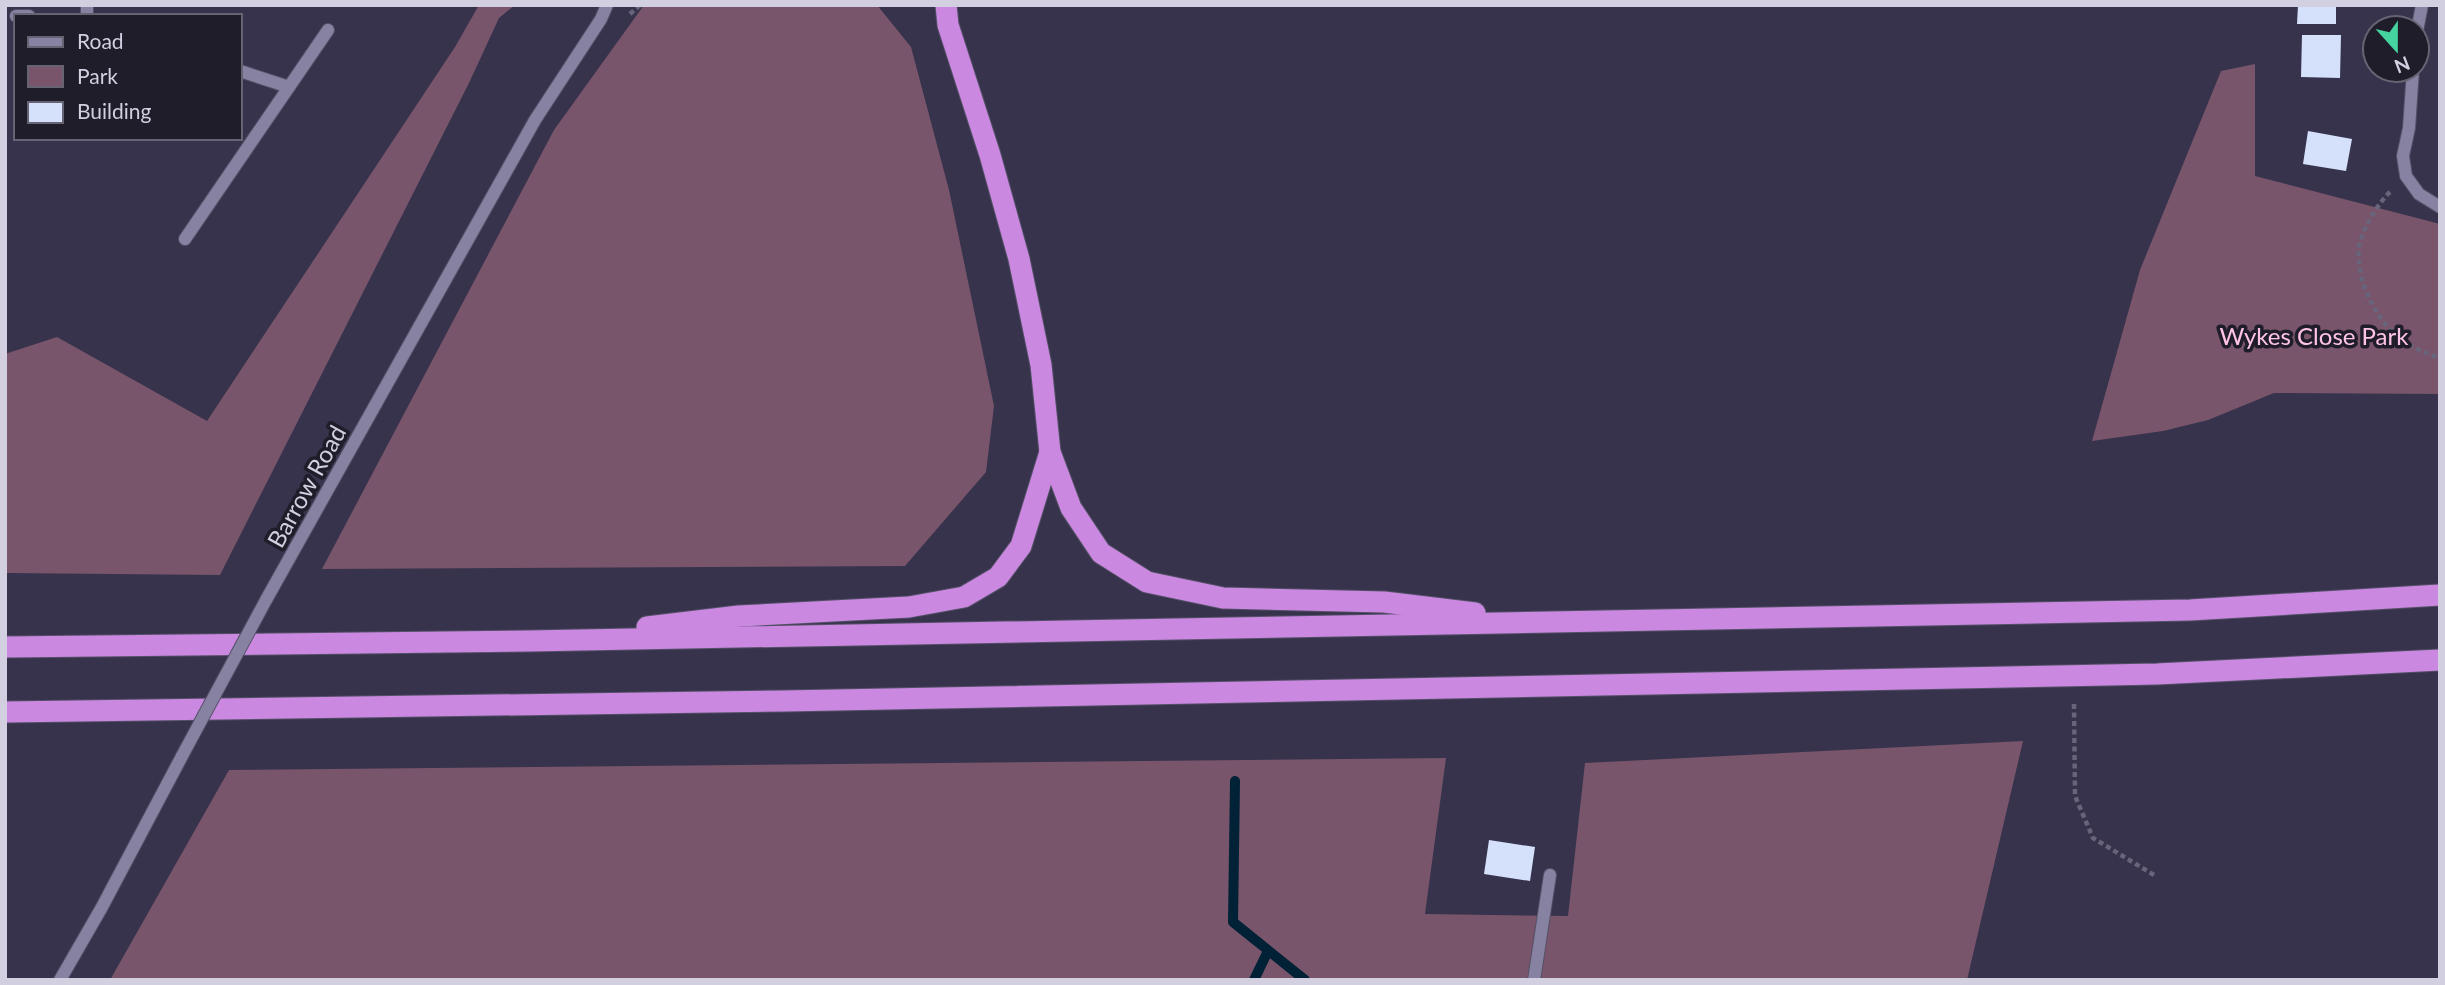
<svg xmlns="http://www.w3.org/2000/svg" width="2445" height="985" viewBox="0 0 2445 985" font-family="Lato,sans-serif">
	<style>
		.green { fill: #78556a }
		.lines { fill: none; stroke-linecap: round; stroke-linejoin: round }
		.stream { stroke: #002136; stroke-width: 10 }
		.building { fill: #d5e1fb }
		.minor-casing { stroke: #545067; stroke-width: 14 }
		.highway-casing { stroke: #545067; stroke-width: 23 }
		.path { stroke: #67647b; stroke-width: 4.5; stroke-dasharray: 5 3.5; stroke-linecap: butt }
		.minor { stroke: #8782a1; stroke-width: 12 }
		.highway { stroke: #ca88e1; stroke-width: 21 }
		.minor-bridge-casing { stroke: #545067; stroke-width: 14; stroke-linecap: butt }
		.minor-bridge { stroke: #8782a1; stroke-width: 12 }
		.labels { text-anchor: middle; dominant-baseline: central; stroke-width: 7; stroke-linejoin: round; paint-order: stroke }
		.park-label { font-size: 24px; fill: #fec3e6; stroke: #1f1d29 }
		.street-label { font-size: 24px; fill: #d1cfe0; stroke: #1f1d29 }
	</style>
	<rect width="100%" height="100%" fill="#37334d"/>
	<g class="green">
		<path d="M479,5h36l-16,13 -30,65 -249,492 -215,-2v-219l52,-17 150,84 248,-374z"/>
		<path d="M644,5h233l34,42 38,143 45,216 -8,66 -81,94 -583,3 232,-439z"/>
		<path d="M2255,64v112l185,48v170l-166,-1 -66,27 -45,11 -71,10 48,-171 81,-199z"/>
		<path d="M2023,741l-56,239h-1857l119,-210 1217,-12 -21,156 143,2 17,-153z"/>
	</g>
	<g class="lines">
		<g class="stream">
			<path d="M1235,781l-2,141 72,58"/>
			<path d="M1254,980l14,-29"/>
		</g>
	</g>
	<g class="building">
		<path d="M2298,5h38v19h-39z"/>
		<path d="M2302,35h39l-1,43 -39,-1z"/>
		<path d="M2308,131l44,8 -6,32 -43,-7z"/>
		<path d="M1489,840l46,7 -5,34 -46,-7z"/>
	</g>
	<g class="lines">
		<g class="minor-casing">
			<g id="minor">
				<path d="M16,16h13"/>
				<path d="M87,16v-11"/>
				<path d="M2417,31l5,-26"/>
				<path d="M2413,70l-4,58 -6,28 3,20 13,18 21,13"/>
				<path d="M240,71l49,16"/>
				<path d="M185,239l143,-209"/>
				<path d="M266,600l269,-480 66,-101 6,-14"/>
				<path d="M60,980l42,-73 80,-151"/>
				<path d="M1534,980l16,-105"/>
			</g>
		</g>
		<g class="highway-casing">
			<g id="highway">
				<path d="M946,5l2,20 42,130 29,104 22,106 9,87 21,56 30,45 46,29 76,16 161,4 91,11"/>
				<path d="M647,627l92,-11 170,-9 55,-10 34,-20 23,-31 29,-94"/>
				<path d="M5,647l524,-6 1661,-31 250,-15"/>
				<path d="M5,712l779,-11 1373,-27 283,-14"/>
			</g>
		</g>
		<g class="path">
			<path d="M630,14l10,-9"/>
			<path d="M2390,192c-12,11 -30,41 -31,56 -3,33 15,66 37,88 12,10 29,17 44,22"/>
			<path d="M2074,704l1,92 18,42 61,37"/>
		</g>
		<use href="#minor" class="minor"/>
		<use href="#highway" class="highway"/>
		<g class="minor-bridge-casing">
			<path id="minor-bridge" d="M182,756l84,-156"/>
		</g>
		<use href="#minor-bridge" class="minor-bridge"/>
	</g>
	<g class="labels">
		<g class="park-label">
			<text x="2314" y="335">Wykes Close Park</text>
		</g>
		<g class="street-label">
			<text transform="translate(306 486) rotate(-61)">Barrow Road</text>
		</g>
	</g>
	<rect width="2445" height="985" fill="none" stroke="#d1cfe0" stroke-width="14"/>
	<rect x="14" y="14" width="228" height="126" fill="#1f1d29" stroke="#666472" stroke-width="2"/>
	<rect x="28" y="37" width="35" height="10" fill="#8782a1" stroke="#666472" stroke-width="2"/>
	<text x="77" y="49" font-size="21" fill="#d1cfe0">Road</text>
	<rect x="28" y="66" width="35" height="21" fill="#78556a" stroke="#666472" stroke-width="2"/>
	<text x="77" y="84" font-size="21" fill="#d1cfe0">Park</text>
	<rect x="28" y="102" width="35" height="21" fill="#d5e1fb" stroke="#666472" stroke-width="2"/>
	<text x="77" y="119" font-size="21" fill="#d1cfe0">Building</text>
	<g transform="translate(2396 49) rotate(159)"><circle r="33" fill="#1f1d29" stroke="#666472" stroke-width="2"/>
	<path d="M0-5L12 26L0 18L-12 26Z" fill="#45d49f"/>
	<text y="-10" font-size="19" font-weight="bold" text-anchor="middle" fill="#d1cfe0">N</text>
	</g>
</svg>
